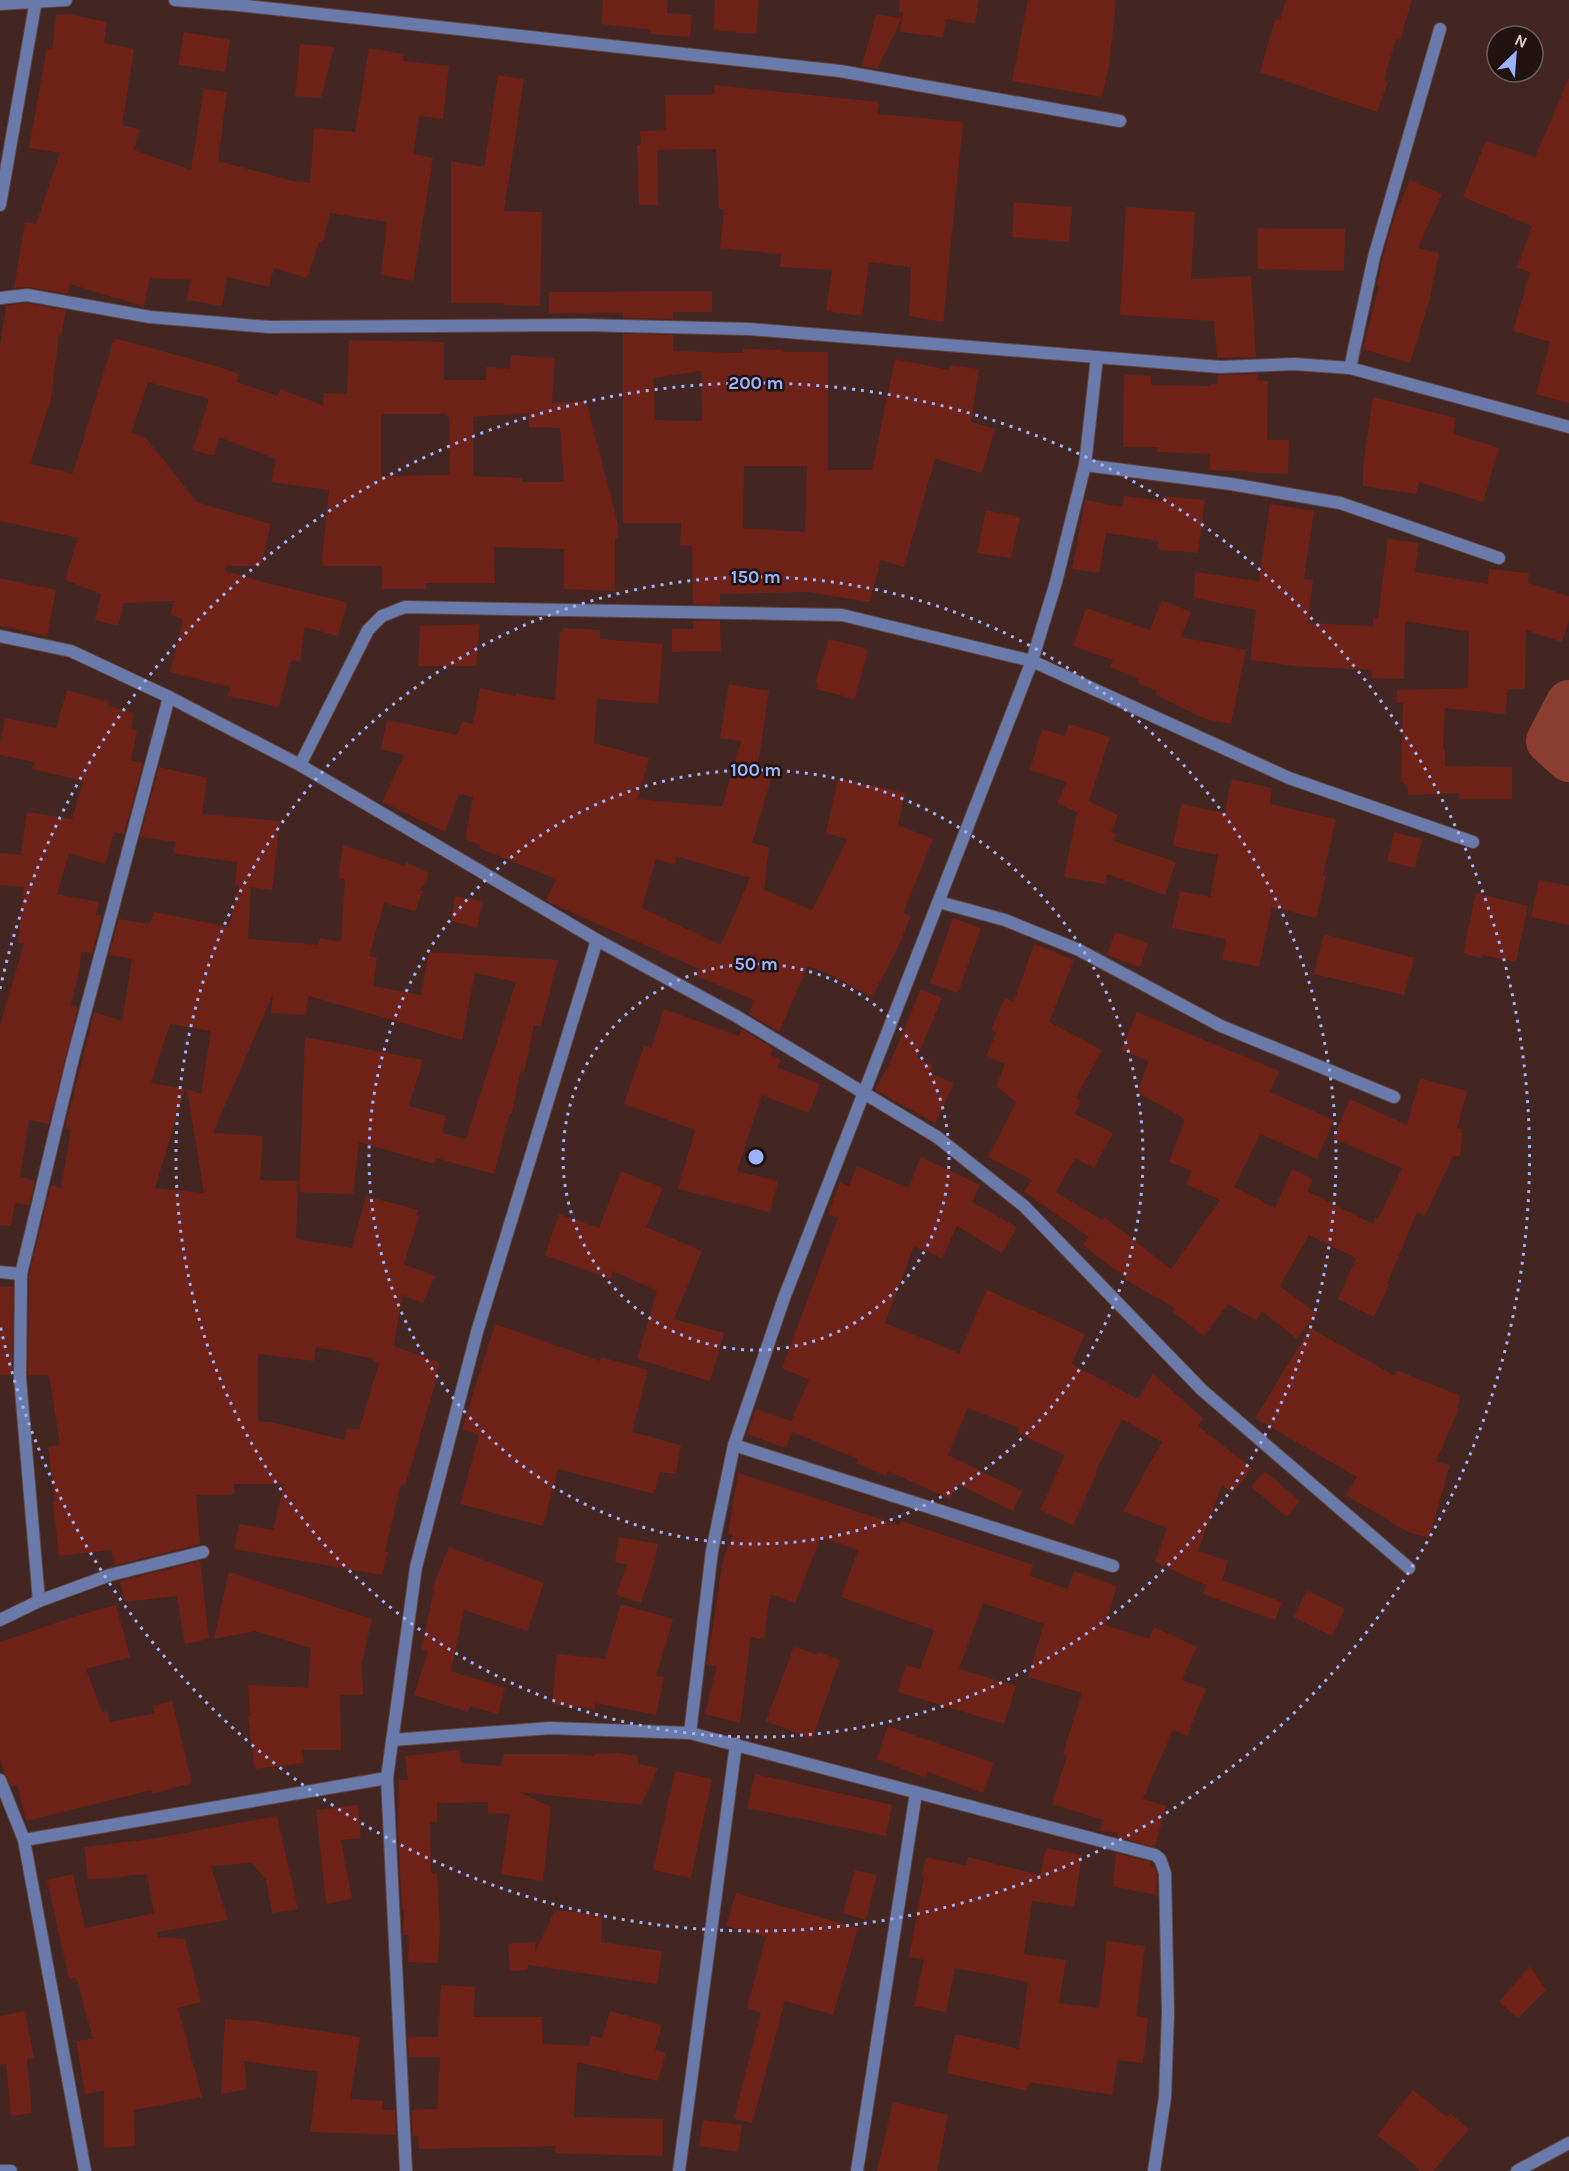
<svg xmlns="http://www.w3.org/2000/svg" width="1569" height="2171" viewBox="0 0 1569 2171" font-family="Karla,sans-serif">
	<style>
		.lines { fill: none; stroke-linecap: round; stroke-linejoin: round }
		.river { stroke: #8d3e33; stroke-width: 46 }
		.building { fill: #6e2218; fill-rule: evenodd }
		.minor-casing { stroke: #5f443f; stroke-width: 14 }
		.tertiary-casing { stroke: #5f443f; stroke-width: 14 }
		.minor { stroke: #6a7aaa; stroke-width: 12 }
		.tertiary { stroke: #6a7aaa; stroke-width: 12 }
		.ring { fill: none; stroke: #9cb4fd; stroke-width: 3; stroke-dasharray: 3 6 }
		.centre { fill: #9cb4fd; stroke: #201311; stroke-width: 3 }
		.ring-label { font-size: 18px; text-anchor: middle; font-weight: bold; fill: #9cb4fd; stroke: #201311; stroke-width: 5; stroke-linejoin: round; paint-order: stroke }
	</style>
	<rect width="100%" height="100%" fill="#432621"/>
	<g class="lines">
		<path class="river" d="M1569,703l-20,38 20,18"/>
	</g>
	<g class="building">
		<path d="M603,0h65l-1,13 25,2 -2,22 -40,-3 1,-4 -50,-6z"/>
		<path d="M715,0h44l-3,34 -43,-4z"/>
		<path d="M900,0h79l-4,24 -29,-5 -3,18 -43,-5 3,-19 -4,-1z"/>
		<path d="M1028,0h88l-7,67 -7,30 -90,-16z"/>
		<path d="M1286,0h126l-12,40 -4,-1 -12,41 4,2 -11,30 -117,-40 15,-53 5,1z"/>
		<path d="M68,14l39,8 -3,21 30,6 -12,76 18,4 -6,21 57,20 13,-81 23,3 -9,69 80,21v-1l12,2 4,-55 41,4 14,-84 35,6 -1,7 46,5 -6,53 -24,-3 -6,38 20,4 -20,123 -32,-6 6,-53 -57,-9 -7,29h-4l-12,36 -33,-10 -5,19 -42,-10 -5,29 -35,-6 4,-20 -41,-2 -6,27 -2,1 -72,-22 -2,10 -40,-7 -14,1 11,-66 11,2 24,-71 -31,-5 18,-100 5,1 4,-34z"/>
		<path d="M876,14l26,4 -25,51 -15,-3z"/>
		<path d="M184,32l46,8 -5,32 -47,-7z"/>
		<path d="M300,44l34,3 -13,51 -26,-2z"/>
		<path d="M498,75l26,4 -20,132 38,1 -2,94 -36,-1v-2h-53v-142l33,6z"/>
		<path d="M1569,78v325l-33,-9 14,-52 -37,-11 17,-59 -13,-4 15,-42 -69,-29 23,-56 49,16z"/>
		<path d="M714,85l165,17 -2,12 86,8 -20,200 -34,-6 2,-49 -42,-5 -7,54 -36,-5 6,-41 -52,-3 1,-13 -61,-6 4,-39h-5l-3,-60 -59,1 1,55h-19l-2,-60h4l-1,-14 26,-1 -1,-35h49z"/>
		<path d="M1410,180l32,14 -24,54 21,5 -10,49 -19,61 -47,-14 16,-63 -2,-1 8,-37 9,-30z"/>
		<path d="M1014,202l58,5 -3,35 -57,-5z"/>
		<path d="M1126,207l69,5 -4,67 60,-3 5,81 -39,1 -3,-37 -94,-6z"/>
		<path d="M1258,228l87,1 -1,42 -86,-2z"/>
		<path d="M712,291v21h-39v7l-50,-1v-5h-74v-21z"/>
		<path d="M27,303l39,7 -5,26 -2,-1 -8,64 -21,65 43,9 41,-135 99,27 26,9 -2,8 41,14 2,-7 43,16 1,-12 23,1 2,-54 95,2v38h42v-13l24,2 1,-14 44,3 -3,45 34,-2 32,123v15h-3v52l-51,-2v-40l-70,-2 1,36h-69v6h-44v-23h-61l8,-76 -58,-8 5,-23 -57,-22 -5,19 -21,-6 16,-51 -61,-17 -17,51 15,5 51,64 74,22 -10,42h-36v5l33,9v1l89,21 -9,34 -33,-9 -5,34 -9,-1 -12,47 -51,-11 2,-9 -60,-15 13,-53 -13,-4 4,-14 -50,2 -6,23 -23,-6 6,-26 -36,-14 13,-42 -78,-17v-175l6,-40zM529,413v14l31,1 4,54h-42v-4l-49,-2v-59zM381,414h66v3h2l1,58 -69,1z"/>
		<path d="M623,334l50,1v16l70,2v-4l40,1v2h45v118h44l23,-111 54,11 1,-5 29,4 -8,53 24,7 -13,44 -47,-14 -31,108 -23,-7 -11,42 -63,-10 -87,2v11l-27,-1 -1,-58 -12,-1 1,-22h-58zM701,371l1,50 -47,-1 -1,-42zM744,466h63l-2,66 -62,-4z"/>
		<path d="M1257,374v6l11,1 -1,59h22l-1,34 -79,-4 1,-16 -53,-2 1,-5h-35l1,-72 27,1v9l60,1v-2h7v-9z"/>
		<path d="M1373,397l83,21 -3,16 46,14 -16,54 -64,-20 -3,12 -53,-8v-20z"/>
		<path d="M1124,496l39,5v-5l42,4 -7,53 -40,-3 1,-9 -53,-8 -7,40 -27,-4 13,-69 38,7z"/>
		<path d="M1270,504l44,7 -10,68 9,1 -5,43 65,3v-7h5l10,-80 31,4 -4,29 73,12 1,-15 40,4 -1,10 41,13v24l-7,22 -36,-12 -1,59h-17l-3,25 -60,-6 -2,41h2v17l67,1v32h-53l1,-6 -52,2 -1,-10 -6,-4 2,-78h-7l1,-13 71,-2 1,-56 -64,-11 -1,58 -32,-1v-8l-78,-4 -44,-6 6,-50 -62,-12 1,-26 64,9z"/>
		<path d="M986,510l34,7 -9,41 -34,-5z"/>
		<path d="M0,578l56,12 -9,46 -47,-10z"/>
		<path d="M1162,600l29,12 -10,25 65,13 -15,74 -26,-5 -50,-25 2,-3 -19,-8 1,-4 -29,-12 3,-7 -40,-14 13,-38 64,22z"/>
		<path d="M693,621h27l1,30 -49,1v-23h21z"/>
		<path d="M480,624l-4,42h-58l2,-40z"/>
		<path d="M563,628l37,2v9l63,5 -5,60 -61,-5 -3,44 55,15 -11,41 84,8 19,-66 -21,-3 9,-54 40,7 -11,73 16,5 -22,74 17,4 -5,43 48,20 35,-71 -21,-6 12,-55 67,15 -7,32 35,14 -30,74 8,3 -13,31 -26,50 -43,-23 -21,-8 -29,66 -30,-18 5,-14 -58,-24 3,-7 -153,-68 10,-22 -77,-31 1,-3 -15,-6 8,-42 -14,-3 -14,38 -63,-30 22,-47 -23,-6 6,-29 71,15 4,-14 11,3 7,-36 36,8v-2l39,6 5,-68h3zM676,856l74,22 -29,67 -79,-37 14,-49 19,6z"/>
		<path d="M829,639l39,10 -13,50 -39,-10 2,-5 -3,-1z"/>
		<path d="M67,690l42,12 -1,4 26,7 -3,16 6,2 -6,29 12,3 -19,71 -10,-2 -9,32 -36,-11 -12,41 42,8 -3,13 6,1 -10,37 -11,-1 -1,15 -9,38 7,2 -29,117 -20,-4 -9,56 15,5 -6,24 -14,-2 -4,23 -11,-1v-200l24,-81 -6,-1 6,-56 -24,-2v-32l21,2 6,-43 45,7 11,-38 -51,-12 2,-7 -34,-7v-12l5,-25 51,10z"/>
		<path d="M1069,724l41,13 -21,64 29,14 -7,17 5,1 -2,8 62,21 -11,33 -58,-21 -1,10 -42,-7 13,-65 -20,-9 10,-21 -37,-12 12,-41 23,7z"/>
		<path d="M159,767l48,11 -5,36 78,7 -8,69 -21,-3 -3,52 70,6 2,-7 21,4 4,-62 -7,-3 5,-32 62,21 1,-4 23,11 -5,13 -5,4 4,1 -8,20 -31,-8 -15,53 8,2 -4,28 48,9 8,-43 129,8 -17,66 -7,-1 -10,48 -4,-1 -8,41h-2l-16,61 -58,-16 -2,6 -75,-22 -6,52 -54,-2 6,-155 118,23 -14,46 37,10 -4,17 24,6 50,-157 -41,-9 -13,67 -153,-44 -4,19 -34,-2 2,-19 -60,139 50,3 -3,44 38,1 -2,58 56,9 14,-52 52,14 -2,5 3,1 -15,48 31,12 -12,27 -21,-8 -8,51 45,16 -2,16 -32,108 -4,-2 -16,67 3,1 -6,23 -148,-26 5,-25 34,6 11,-46h-50v11h-38l4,49 -85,21 -4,-15 -52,6 -6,-54h2l-7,-55 12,-2 -11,-70h-21l1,-100 22,-90 10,3 10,-59 -6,-1 29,-116 28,9 10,-62 -23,-4 10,-36 31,5 4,-12 75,15 10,-41 -4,-1 2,-23 -60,-8 -3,-1 2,-11 -36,-5zM170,1024l41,7 -10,63 -14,-5 17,104 -49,-5 30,-99 -34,-6zM316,1347l58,12 -1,2 6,2 -20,67 -12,-2 -3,12 -73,-18h-13v-68l56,7z"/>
		<path d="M1231,779l41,9 -2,16 66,15 -13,56 3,1 -10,42 -44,-11 -13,60 -37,-8 4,-20 -54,-11 8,-37 30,6 8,-42 -45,-9 8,-42 44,9z"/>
		<path d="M1394,832l28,7 -7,29 -28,-7z"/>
		<path d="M1539,880l30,6v39l-38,-8z"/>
		<path d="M1476,893l52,13 -12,56 -34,-7 -1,3 -18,-5z"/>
		<path d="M455,896l28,5 -6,27 -26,-7z"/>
		<path d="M953,918l28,10 -23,65 -28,-10z"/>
		<path d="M1115,932l33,11 -8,24 -33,-12z"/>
		<path d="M1324,934l90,24 -10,37 -90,-21z"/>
		<path d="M1034,944l40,16 -25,62 53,28 -26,48 5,3 -6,13 38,19 -19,35 -19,-10 -19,34 46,28 2,-3 67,52 49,-69 -34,-16 6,-13 -23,-9 16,-43 -48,-27 12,-31 -28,-11 16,-38 142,59 -9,21 64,28 -17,39 -57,-25 -26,53 41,21 17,-39 21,10 -6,12 66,33 2,-6 3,1 24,-51 -69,-30 17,-39 57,26 13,-47 47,13 -10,37 6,1 -3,27h-7l-28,60 -8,-4 -30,72 2,1 -15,32 -36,-18 18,-41 -47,-23 -29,51 37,28 -20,25 -35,-28 -5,10 -29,-17 -24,32 -32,-25 3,-3 -51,-29 1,-2 -42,-32 6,-8 -65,-45 8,-12 -44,-23 28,-55 -20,-16 9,-22 -19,-8 11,-24 -6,-2 14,-32 9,4z"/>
		<path d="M921,989l21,9 -25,60 16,7 -4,8 25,10 -19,40 -60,-33 16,-29z"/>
		<path d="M664,1009l75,27 3,-7 31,19 -3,6 11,6 -4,7 43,17 -11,29 -47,-18 -25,76 41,10 -8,31 -92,-23 17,-59 -71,-26 20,-58 7,2z"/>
		<path d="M921,1157l59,28 -8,17 45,25 -15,26 -45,-27 -15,32 -28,-12 -29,77 74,30 28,-63 98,44 -13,30 66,35 15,-25 50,44 -5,8 54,42 -20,25 -10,-8 -24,66 30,10 -6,19 60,22 -7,18 -72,-26 3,-9 -51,-23 12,-34 -44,-17 39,-69 -40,-23 -27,53 2,1 -24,52 -33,-15 25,-55 -48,-22 2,-5 -51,-20 -20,47 74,36 -9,20 -55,-27 -8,15 -62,-28 -2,5 -30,-13 2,-4 -66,-27 -6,16 -39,-14 9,-25 35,12 18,-41 -27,-12 56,-150 -10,-4 12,-32 9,4 8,-20 51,22z"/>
		<path d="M621,1171l42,17 -17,39 56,24 -28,68 50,14 -14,48 -73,-22 20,-68 -44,-20 -3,8 -65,-24 14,-41 40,14z"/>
		<path d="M0,1286l13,1 -1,88h-12z"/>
		<path d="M495,1324l105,37 1,-4 47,13 -16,62 49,13 -5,29 -16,-2 -6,22 -96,-25 -15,57 -83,-22 19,-69 -17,-6z"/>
		<path d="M1310,1328l85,48 2,-6 63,26 -3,17 -21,49 14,3 -21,73 -21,-6 -62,-37 11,-18 -102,-59z"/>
		<path d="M1265,1471l35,30 -13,16 -36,-30z"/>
		<path d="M738,1473l161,52 2,-4 132,44 -3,11 38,13 6,-18 43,15 -12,39 44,14 5,-12 43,20 -15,33 24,9 -19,47 -14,-6 -30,69 23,7 -11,41 -37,-10v-4l-18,-2 3,-11 -51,-16 15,-48 -4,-2 19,-61 -54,-16 16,-53 -61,-21 -24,66 57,17 -12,38 -106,-32 8,-27 14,4 14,-39 -93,-33 17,-47 -37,-13 -26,66 -25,-9 -6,46 -13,-3 -11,86 -35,-9 12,-48 -10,-1 16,-106 10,-24 -5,-1z"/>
		<path d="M619,1537l39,7 -5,23 -12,36 -25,-8 11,-30 -12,-3z"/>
		<path d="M449,1547l95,36 -17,48 -63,-21 -13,61 54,17 -7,26 -28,-8 -2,6 -54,-17 14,-44 -7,-1 13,-60 -2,-1z"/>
		<path d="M200,1561l9,78 -24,5 -8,-48 -52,6 -5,-21z"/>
		<path d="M229,1572l143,47 -10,44 1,32h-23l1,55h-39l2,13 -49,6 -7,-53h2l-2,-31 60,3 3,-40 -56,-17 -41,8z"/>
		<path d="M1307,1590l38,19 -13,27 -38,-19z"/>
		<path d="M621,1604l52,15 -17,57 8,1 -8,38 -61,-12v6l-43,-5 5,-50 48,5z"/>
		<path d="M116,1605l14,52 -44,12 16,43 5,-1 3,11 45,-9 -2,-7 19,-5 20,82 -40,11 -1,-4 -125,31 -9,-36 -6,1 -7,-13 -4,-15v-116l76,-26z"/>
		<path d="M794,1646l23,9 1,-3 22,8 -28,79 -46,-18z"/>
		<path d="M888,1726l106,37 -11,30 -55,-21 -2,6 -49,-19z"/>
		<path d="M459,1750l2,13 41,3 2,-12h66l24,2v-2l23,-1 21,3v8l20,4 -17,37 -122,-13 32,15 -8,74 -42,-7 9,-60 -22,-1v-11l-51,1v19h-7l1,51h6l3,55 -2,35 -30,-1 1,-27h-6l1,-26h-2l-4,-81 1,-48h9l-3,-24z"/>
		<path d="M675,1771l37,8 -21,99 -38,-8z"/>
		<path d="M755,1774l137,31 -6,31 -139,-28z"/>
		<path d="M358,1805l3,33 -20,2 11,59 -26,5 -10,-94z"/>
		<path d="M277,1816l21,93 -26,4 -6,-33 -14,-17 -41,3 17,54 -71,12 1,5 27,2 16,63 -23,6 24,89 -68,13 1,36 -31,2v-57l-19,3 -9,-53 17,-2 -17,-62 -7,2 -22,-99 26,-6 12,54 69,-15 -7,-39 -59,6 -4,-33 68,-8z"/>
		<path d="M1046,1848l36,7 -8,52 -42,-6 -8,53 42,6 -7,43 40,5 8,-67 38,5 -9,70 12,2 -5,45 -25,-3 -6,35 -83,-13 -2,9 -80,-18 8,-39 64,15 9,-67 -73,-14 -9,44 -32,-6 10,-46 -15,-3 15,-80 -2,-1 4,-19 40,9 2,-9 72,18z"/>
		<path d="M1116,1853l35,9 -1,5h4l3,8 -1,20 -43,-9z"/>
		<path d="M855,1870l22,5 -11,45 -23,-7z"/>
		<path d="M736,1893l122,35 -25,87 -48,-14 -33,122 -18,-4 27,-107 -14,-4 19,-71 -40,-11z"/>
		<path d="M555,1910l47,5 -1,27 61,9 -5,33 -129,-19 -1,5 -17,1 -2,-27 28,-2 -1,10z"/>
		<path d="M1530,1966l16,24 -28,28 -19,-16z"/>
		<path d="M441,1985l34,2 -1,30h68l1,26 3,1 43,2 2,-10 11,2 8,-27 52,14 -7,25 11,3 -8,28 -81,-19 -3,55 89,2v37l-108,-3 1,-7 -137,3 -1,-13h-5l-2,-26 26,-1 3,-52h-31l-1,-20h30z"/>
		<path d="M25,2011l9,47 -7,1 5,54 -21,3 -5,-52 -6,1v-49z"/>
		<path d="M225,2019l31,2 104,16 -10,62 33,2 -1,9h13l1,25 -86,-3 8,-60 -74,-11 3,28 -26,5z"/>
		<path d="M1413,2090l34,27 3,-4 19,16 -36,42h-14l-4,-6 -38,-30z"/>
		<path d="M893,2102l55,13 -11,56h-60z"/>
		<path d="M703,2120l39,5 -4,27 -39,-6z"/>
	</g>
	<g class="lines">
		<g class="minor-casing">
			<g id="minor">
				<path d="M175,0l63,5 602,66 280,50"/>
				<path d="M0,4l66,-4"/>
				<path d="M0,205l36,-205"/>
				<path d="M0,298l27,-3 123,22 119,10 314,-2 166,4 471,38 74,-3 56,4 219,59"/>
				<path d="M1350,368l24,-111 66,-228"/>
				<path d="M1085,465l146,19 109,19 159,55"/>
				<path d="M0,636l71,15 98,46 131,68 297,175 139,76 201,121 87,69 178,184 207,178"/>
				<path d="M300,765l68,-135 14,-14 23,-9 437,8 190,46 257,117 184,64"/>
				<path d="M939,902l66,18 74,30 142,76 173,71"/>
				<path d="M0,1272l21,2"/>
				<path d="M734,1445l379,121"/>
				<path d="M39,1601l-19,-223 1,-104 52,-216 96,-361"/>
				<path d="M0,1620l39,-19 71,-26 93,-23"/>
				<path d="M690,1733l22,-182 22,-106 50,-147 248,-637 24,-79 29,-117 12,-108"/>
				<path d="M392,1740l158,-12 140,5 465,122 5,4 5,14 3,140 -3,84 -11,74"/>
				<path d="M0,1780l24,60 61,331"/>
				<path d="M24,1840l363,-62"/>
				<path d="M406,2171l-19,-393 29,-211 61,-235 120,-392"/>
				<path d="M679,2171l57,-427"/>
				<path d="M857,2171l59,-378"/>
			</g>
		</g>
		<g class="tertiary-casing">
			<g id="tertiary">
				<path d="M0,2171h11"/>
				<path d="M1517,2171l52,-28"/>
			</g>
		</g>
		<use href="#minor" class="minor"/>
		<use href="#tertiary" class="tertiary"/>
	</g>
	<g class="ring">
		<circle cx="756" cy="1157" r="193"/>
		<circle cx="756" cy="1157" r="387"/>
		<circle cx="756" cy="1157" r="580"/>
		<path d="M0 989A774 774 0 1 1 0 1325"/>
	</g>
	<circle cx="756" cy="1157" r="9" class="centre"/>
	<g class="ring-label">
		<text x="756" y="389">200 m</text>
		<text x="756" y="583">150 m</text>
		<text x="756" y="776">100 m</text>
		<text x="756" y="970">50 m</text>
	</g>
	<g transform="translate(1515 54) rotate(25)"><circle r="28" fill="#201311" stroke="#6d5e5b" stroke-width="1.5"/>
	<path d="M0-4.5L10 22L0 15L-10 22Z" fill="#9cb4fd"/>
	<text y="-9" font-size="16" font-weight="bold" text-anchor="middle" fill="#e1ceca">N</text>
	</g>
</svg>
